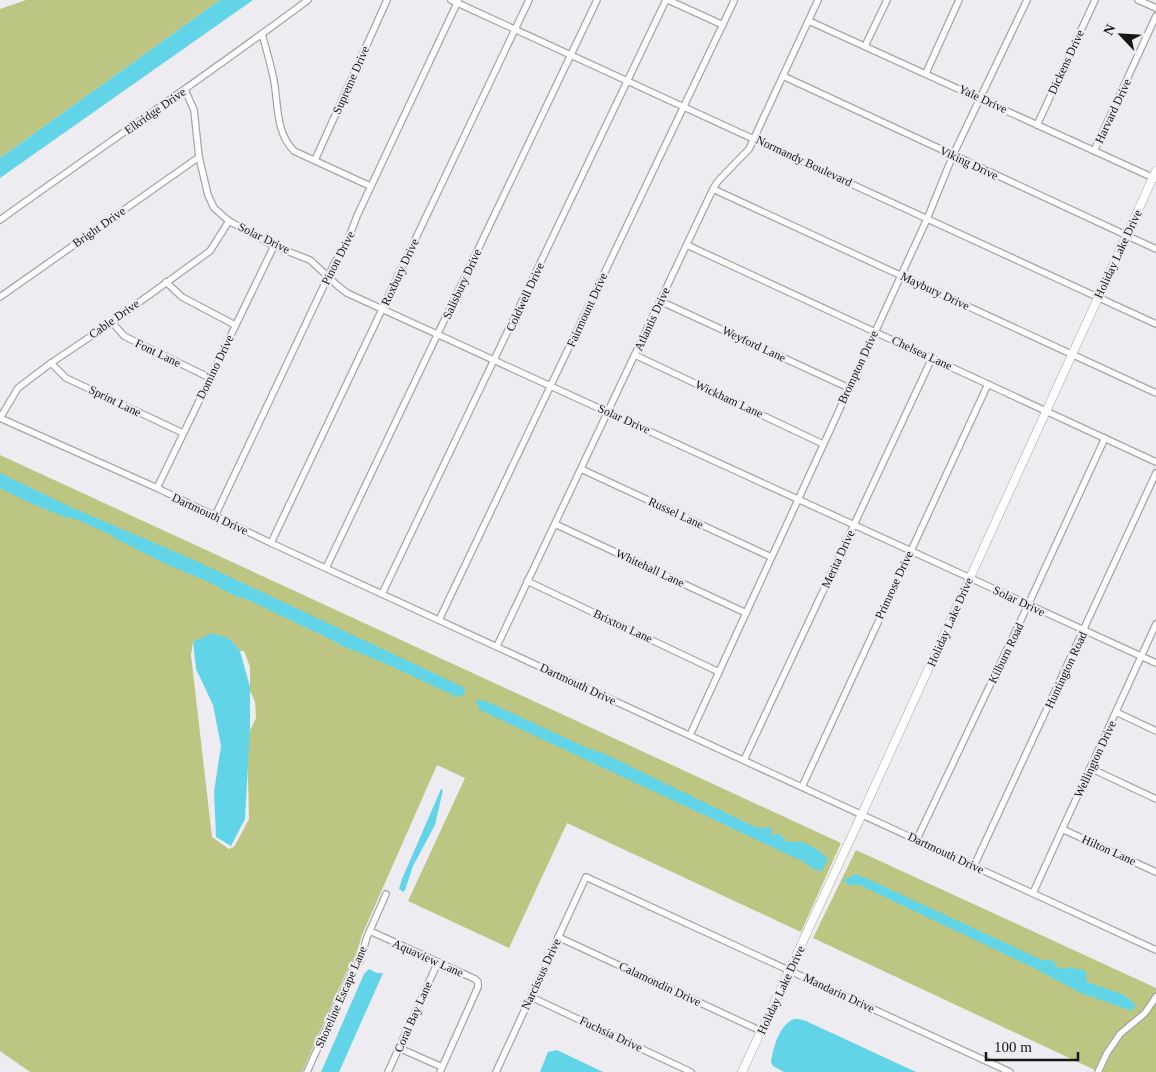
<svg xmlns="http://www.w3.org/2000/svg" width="1156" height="1072" viewBox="0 0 1156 1072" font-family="Georgia,serif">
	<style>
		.green { fill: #bdc583; fill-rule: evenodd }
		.water { fill: #62d4e8 }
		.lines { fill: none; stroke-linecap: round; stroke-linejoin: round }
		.street-casing { stroke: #a6a4a9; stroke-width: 8 }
		.secondary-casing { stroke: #a6a4a9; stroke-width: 9 }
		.street { stroke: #fff; stroke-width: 5.5 }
		.secondary { stroke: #fff; stroke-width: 8 }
		.labels { text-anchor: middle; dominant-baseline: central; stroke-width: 4.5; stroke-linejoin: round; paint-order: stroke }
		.street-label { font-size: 12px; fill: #161617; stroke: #eeecf1 }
	</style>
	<rect width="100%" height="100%" fill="#eeecf1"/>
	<g class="green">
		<path d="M26,0h194l-220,158v-149z"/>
		<path d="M0,455l841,388 -40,89 -234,-109 -58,125 -101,-47 57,-123 -28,-13 -75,170 -8,27 -9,13 -43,97h-272l-30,-21zM230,639l10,12h4l6,16v24l5,11 1,16 -9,19 2,82 -15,28 -5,2 -17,-12 -21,-182 2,-13z"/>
		<path d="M856,850l300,138v84h-57l-286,-134z"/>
	</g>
	<g class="water">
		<path d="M220,0h33l-253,178v-20z"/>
		<path d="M0,473l73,35 119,51 271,128 3,3 -3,5 -4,2 -6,-2 -69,-32 -44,-18 -8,-5 -86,-41 -11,-3 -24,-13 -43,-18 -50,-25 -9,-6 -36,-16h-6l-37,-15 -30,-15z"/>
		<path d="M212,633l18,6 10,12 10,36v42l-5,90 -14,27 -15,-9 -2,-45 7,-46 -8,-41 -17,-36 -3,-27z"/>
		<path d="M477,699l14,4 96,45 16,5 150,73 6,2 11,-1 2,3 -1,6 8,-3c9,12 8,8 21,9 8,0 22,10 28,17l-6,12 -11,-3 -5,-5 -326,-153 -4,-9z"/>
		<path d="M441,789l2,1 -8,35 -22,41 -8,24 -2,2 -4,-3 3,-10z"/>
		<path d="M857,874l185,86 13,1v5l8,3 5,-2 18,4 1,11 37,13 12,10 -4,6 -51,-18 -49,-26 -175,-83 -6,2 -8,-6z"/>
		<path d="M369,969l8,4h6l-44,99h-18l43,-98z"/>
		<path d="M794,1019h5l7,2 110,51h-132l-11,-6 -2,-4c2,-14 8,-37 23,-43z"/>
		<path d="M557,1050l46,22h-63l8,-20z"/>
	</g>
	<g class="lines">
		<g class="street-casing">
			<g id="street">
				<path d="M451,0l705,324"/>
				<path d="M668,0l55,25"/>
				<path d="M1138,0l18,8"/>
				<path d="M809,21l347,158"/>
				<path d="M262,34c4,14 8,28 11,42 6,26 1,54 21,75l76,35"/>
				<path d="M865,46l22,-46"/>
				<path d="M926,73l33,-73"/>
				<path d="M783,76l373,173"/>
				<path d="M185,90l9,20 5,47 9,38 6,13 15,13 45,25 36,14 28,26 9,7 809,370"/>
				<path d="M1037,125l58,-125"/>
				<path d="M1094,151l62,-135"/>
				<path d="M315,160l72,-160"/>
				<path d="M713,189l443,204"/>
				<path d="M0,220c102,-73 207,-145 308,-220"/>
				<path d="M687,245l469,217"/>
				<path d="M166,282l16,15 53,28"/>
				<path d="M0,297l199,-140"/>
				<path d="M660,301l189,87"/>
				<path d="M112,322l12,14 86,42"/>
				<path d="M635,355l188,89"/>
				<path d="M51,363l15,15 117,55"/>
				<path d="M0,418l157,70 114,55 885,407"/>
				<path d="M0,418l18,-30 33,-25 61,-41 98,-71 19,-30"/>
				<path d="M581,469l190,88"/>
				<path d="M157,488l117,-242"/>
				<path d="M215,516l120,-254 11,-17 11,-29 101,-215"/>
				<path d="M555,524l191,89"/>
				<path d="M271,543l258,-543"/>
				<path d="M326,568l271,-568"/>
				<path d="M527,581l192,91"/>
				<path d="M382,594l284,-594"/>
				<path d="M439,620l295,-619"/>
				<path d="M497,646l216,-457 5,-8 31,-32 69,-149"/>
				<path d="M1116,712l40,19"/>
				<path d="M690,735l237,-516 26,-64 74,-155"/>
				<path d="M744,760l188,-402"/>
				<path d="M1090,768l66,31"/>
				<path d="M802,787l186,-403"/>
				<path d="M1062,829l94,43"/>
				<path d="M917,839l111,-234 77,-167"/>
				<path d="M974,866l182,-393"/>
				<path d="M1033,893l123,-269"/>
				<path d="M370,931l105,48 3,3v5l-38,85"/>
				<path d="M558,937l203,94"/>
				<path d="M531,997l160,75"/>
				<path d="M399,1048l43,19"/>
				<path d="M307,1072l42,-94 11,-17 7,-24 19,-43"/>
				<path d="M388,1072l50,-110"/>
				<path d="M496,1072l90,-195 424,195"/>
				<path d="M1098,1072l9,-19 13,-19 25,-21 11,-16"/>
			</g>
		</g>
		<g class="secondary-casing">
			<path id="secondary" d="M742,1072l120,-258 294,-643"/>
		</g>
		<use href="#street" class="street"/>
		<use href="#secondary" class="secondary"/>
	</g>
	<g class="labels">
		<g class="street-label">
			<text transform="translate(1066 62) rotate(-65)">Dickens Drive</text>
			<text transform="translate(351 80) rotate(-66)">Supreme Drive</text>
			<text transform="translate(983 99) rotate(25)">Yale Drive</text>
			<text transform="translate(155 111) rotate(-35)">Elkridge Drive</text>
			<text transform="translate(1113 111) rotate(-65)">Harvard Drive</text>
			<text transform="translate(804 161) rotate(25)">Normandy Boulevard</text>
			<text transform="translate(969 163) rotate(25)">Viking Drive</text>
			<text transform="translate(99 227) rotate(-35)">Bright Drive</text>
			<text transform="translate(264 238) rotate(26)">Solar Drive</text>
			<text transform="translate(1118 254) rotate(-65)">Holiday Lake Drive</text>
			<text transform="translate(338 258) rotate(-63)">Pinon Drive</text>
			<text transform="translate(400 272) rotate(-65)">Roxbury Drive</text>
			<text transform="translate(462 284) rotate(-65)">Salisbury Drive</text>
			<text transform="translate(935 291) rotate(25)">Maybury Drive</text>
			<text transform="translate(525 297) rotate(-65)">Coldwell Drive</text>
			<text transform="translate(587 310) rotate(-65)">Fairmount Drive</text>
			<text transform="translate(114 319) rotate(-35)">Cable Drive</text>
			<text transform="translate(652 319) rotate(-65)">Atlantis Drive</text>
			<text transform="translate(754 344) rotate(25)">Weyford Lane</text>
			<text transform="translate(158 353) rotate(26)">Font Lane</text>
			<text transform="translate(922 353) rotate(25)">Chelsea Lane</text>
			<text transform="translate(215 367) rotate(-64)">Domino Drive</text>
			<text transform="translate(858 367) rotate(-65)">Brompton Drive</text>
			<text transform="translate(729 399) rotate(25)">Wickham Lane</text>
			<text transform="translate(115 401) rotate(26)">Sprint Lane</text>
			<text transform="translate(624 419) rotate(24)">Solar Drive</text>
			<text transform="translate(676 513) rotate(25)">Russel Lane</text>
			<text transform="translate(210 514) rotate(25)">Dartmouth Drive</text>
			<text transform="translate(838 559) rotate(-65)">Merita Drive</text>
			<text transform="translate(650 568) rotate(25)">Whitehall Lane</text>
			<text transform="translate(894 585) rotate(-65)">Primrose Drive</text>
			<text transform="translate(1019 601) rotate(25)">Solar Drive</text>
			<text transform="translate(950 622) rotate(-66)">Holiday Lake Drive</text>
			<text transform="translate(623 626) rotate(25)">Brixton Lane</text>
			<text transform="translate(1006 653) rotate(-64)">Kilburn Road</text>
			<text transform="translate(1066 670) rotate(-65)">Huntington Road</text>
			<text transform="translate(578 684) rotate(25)">Dartmouth Drive</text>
			<text transform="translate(1095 759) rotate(-65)">Wellington Drive</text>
			<text transform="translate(1109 850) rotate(24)">Hilton Lane</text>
			<text transform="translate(946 853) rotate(25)">Dartmouth Drive</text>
			<text transform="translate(428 958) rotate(24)">Aquaview Lane</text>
			<text transform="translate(541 974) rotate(-65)">Narcissus Drive</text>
			<text transform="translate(660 984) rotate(25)">Calamondin Drive</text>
			<text transform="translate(781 990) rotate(-65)">Holiday Lake Drive</text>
			<text transform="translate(839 993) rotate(25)">Mandarin Drive</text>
			<text transform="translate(341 997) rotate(-66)">Shoreline Escape Lane</text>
			<text transform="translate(413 1017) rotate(-66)">Coral Bay Lane</text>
			<text transform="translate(611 1034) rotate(25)">Fuchsia Drive</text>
		</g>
	</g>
	<g transform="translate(1121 35) rotate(295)" stroke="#eeecf1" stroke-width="4" paint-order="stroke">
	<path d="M0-4L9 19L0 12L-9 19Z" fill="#161617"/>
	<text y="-8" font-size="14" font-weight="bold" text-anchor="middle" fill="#161617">N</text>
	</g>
	<path d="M986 1052v8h92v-8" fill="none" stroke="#161617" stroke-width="2.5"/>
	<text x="994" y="1052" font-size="15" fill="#161617" stroke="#eeecf1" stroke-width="4" paint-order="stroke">100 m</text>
</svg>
